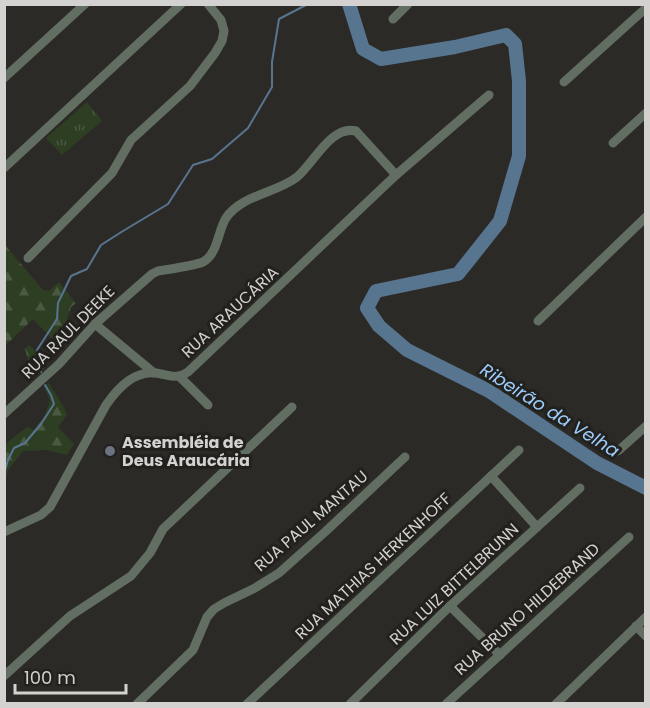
<svg xmlns="http://www.w3.org/2000/svg" width="650" height="708" viewBox="0 0 650 708" font-family="Poppins,sans-serif">
	<style>
		.forest { fill: url(#forest-firs) }
		.park { fill: url(#park-tufts) }
		.lines { fill: none; stroke-linecap: round; stroke-linejoin: round }
		.stream { stroke: #587590; stroke-width: 2 }
		.river { stroke: #587590; stroke-width: 14 }
		.minor { stroke: #626e62; stroke-width: 9 }
		.worship-dot { fill: #6b7280; stroke: #22211d; stroke-width: 2 }
		.labels { text-anchor: middle; dominant-baseline: central; stroke-width: 6; stroke-linejoin: round; paint-order: stroke }
		.street-label { font-size: 16px; fill: #d3d2d0; stroke: #22211d }
		.poi-label { font-size: 16px; font-weight: bold; fill: #d3d2d0; stroke: #22211d; text-anchor: start }
		.water-label { font-size: 18px; font-style: italic; fill: #9cccfc; stroke: #22211d }
	</style>
	<defs>
		<pattern id="forest-firs" width="22" height="20" patternUnits="userSpaceOnUse" patternTransform="scale(1.5)"><rect width="22" height="20" fill="#2d3e23"/><path d="M5 1l3.5 6h-7zM16 11l3.5 6h-7z" fill="#4b5942"/></pattern>
		<pattern id="park-tufts" width="24" height="20" patternUnits="userSpaceOnUse" patternTransform="scale(1.5)"><rect width="24" height="20" fill="#2d3e23"/><path d="M3 7l-1-3M5 7V3M7 7l1-3M15 17l-1-3M17 17v-4M19 17l1-3" fill="none" stroke="#4b5942"/></pattern>
	</defs>
	<rect width="100%" height="100%" fill="#2c2a27"/>
	<g class="forest">
		<path d="M5,245l38,45 6,1 10,-9 17,21 -5,4 -8,26 -6,2 -4,5 -20,-21 -28,27z"/>
		<path d="M29,345l11,10v7l4,6 -8,7c-7,-8 -8,-15 -11,-26z"/>
		<path d="M49,383c6,12 13,18 18,32l-9,12 16,17 -7,11 -21,-5 -23,1 -15,19 -3,13v-38c7,-7 14,-12 23,-18l6,3 11,-15 5,-14 -6,-15z"/>
	</g>
	<path class="park" d="M87,102l15,19 -40,34 -16,-17z"/>
	<g class="lines">
		<g class="stream">
			<path d="M41,372l-2,-6 -2,-16 20,-31 1,-16 13,-27 16,-7 14,-24 22,-14 45,-27 25,-39 19,-6 36,-31 24,-41v-25l7,-43 29,-15"/>
			<path d="M4,474l4,-14 6,-12 11,-5 16,-19 13,-20 -3,-9 -6,-10"/>
		</g>
		<path class="river" d="M349,4l14,45 18,10 74,-12 51,-12 9,9 4,37v75l-19,65 -42,53 -82,17 -9,17 12,18 28,24 82,41 108,72 49,25"/>
		<g class="minor">
			<path d="M393,19l15,-15"/>
			<path d="M4,78l81,-74"/>
			<path d="M564,82l82,-74"/>
			<path d="M613,143l33,-30"/>
			<path d="M4,168l177,-164"/>
			<path d="M28,258l84,-85 19,-33 59,-54 25,-33 7,-12 2,-10 -3,-11 -13,-16"/>
			<path d="M538,321l108,-104"/>
			<path d="M95,324l59,49"/>
			<path d="M180,377l28,28"/>
			<path d="M4,414l55,-50 36,-40 57,-50 6,-3c12,-2 35,-5 45,-9 15,-8 15,-32 23,-44 15,-23 51,-25 71,-41 17,-14 34,-52 59,-46l40,44"/>
			<path d="M618,451l28,-25"/>
			<path d="M491,476l46,51"/>
			<path d="M4,532l37,-17 9,-8 56,-102c11,-16 28,-35 50,-32 14,2 19,7 32,-1l208,-197 93,-80"/>
			<path d="M450,606l50,49"/>
			<path d="M636,626l10,10"/>
			<path d="M4,676l66,-60 61,-40 19,-23 13,-24 129,-122"/>
			<path d="M137,704l56,-54 14,-33 7,-8 10,-6 31,-15 24,-15 46,-41 80,-75"/>
			<path d="M247,704l272,-254"/>
			<path d="M350,704l100,-98 130,-118"/>
			<path d="M446,704l183,-167"/>
			<path d="M556,704l90,-87"/>
		</g>
	</g>
	<circle class="worship-dot" cx="110" cy="451" r="6"/>
	<g class="labels">
		<g class="street-label">
			<text transform="translate(230 312) rotate(-43)">RUA ARAUCÁRIA</text>
			<text transform="translate(68 332) rotate(-45)">RUA RAUL DEEKE</text>
			<text transform="translate(311 521) rotate(-41)">RUA PAUL MANTAU</text>
			<text transform="translate(373 566) rotate(-43)">RUA MATHIAS HERKENHOFF</text>
			<text transform="translate(454 584) rotate(-43)">RUA LUIZ BITTELBRUNN</text>
			<text transform="translate(527 609) rotate(-42)">RUA BRUNO HILDEBRAND</text>
		</g>
		<g class="poi-label">
			<text x="122" y="442">Assembléia de<tspan x="122" dy="18">Deus Araucária</tspan></text>
		</g>
		<g class="water-label">
			<text transform="translate(550 410) rotate(32)">Ribeirão da Velha</text>
		</g>
	</g>
	<rect width="650" height="708" fill="none" stroke="#d3d2d0" stroke-width="12"/>
	<path d="M15 684v9h111v-9" fill="none" stroke="#d3d2d0" stroke-width="3"/>
	<text x="24" y="684" font-size="18" fill="#d3d2d0" stroke="#22211d" stroke-width="4.5" paint-order="stroke">100 m</text>
</svg>
